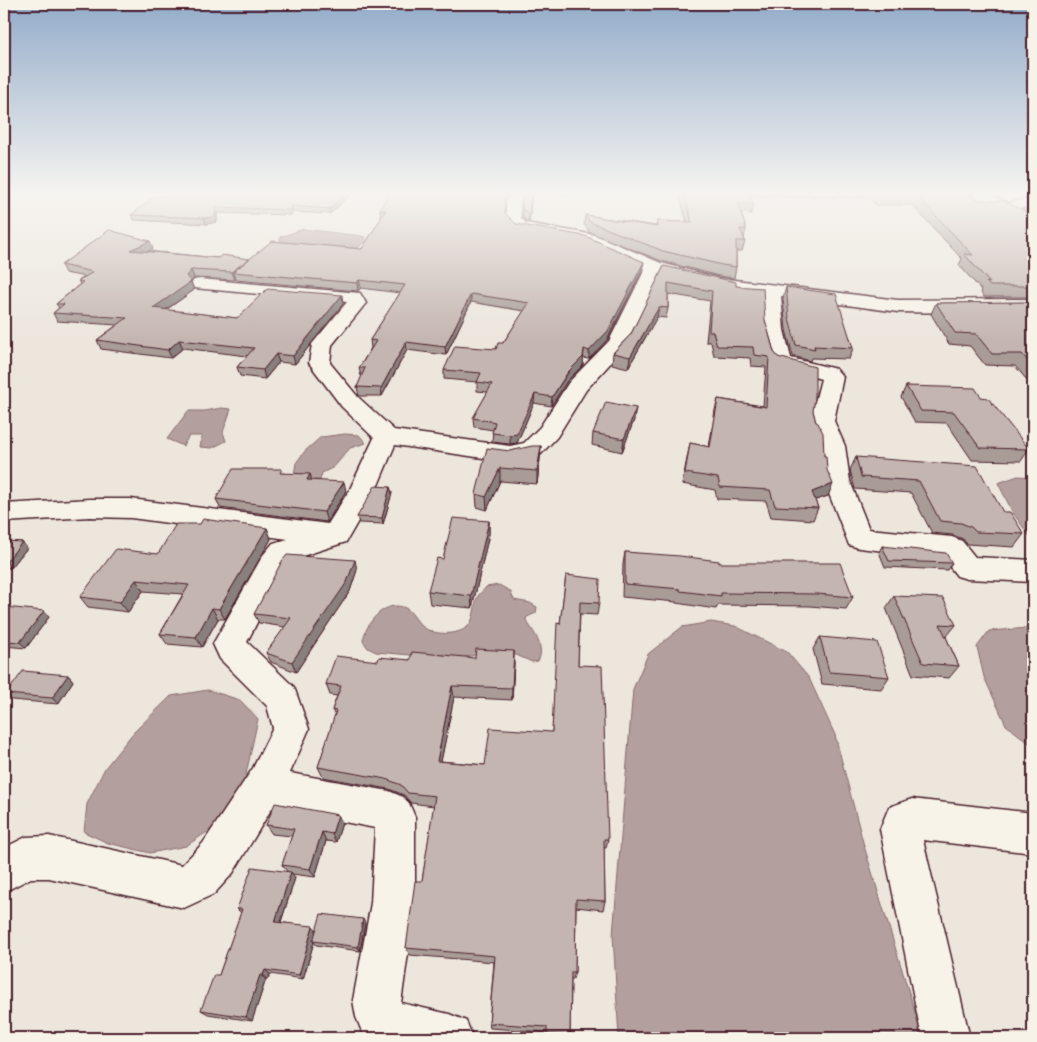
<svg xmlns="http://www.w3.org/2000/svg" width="1037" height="1042" viewBox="0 0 1037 1042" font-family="Sriracha,sans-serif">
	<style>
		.water { fill: #b39f9d; stroke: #896c6f }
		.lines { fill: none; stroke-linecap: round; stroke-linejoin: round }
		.street-casing { stroke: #4a1f2b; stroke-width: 3 }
		.highway-casing { stroke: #4a1f2b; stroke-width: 3 }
		.street { fill: #f7f3e8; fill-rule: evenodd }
		.highway { fill: #f7f3e8; fill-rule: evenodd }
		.wall { fill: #a99c97; stroke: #4a1f2b }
		.shaded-wall { fill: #897f7b; stroke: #4a1f2b }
		.building { fill: #c4b5b0; stroke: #4a1f2b }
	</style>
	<rect width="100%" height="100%" fill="#ece6dd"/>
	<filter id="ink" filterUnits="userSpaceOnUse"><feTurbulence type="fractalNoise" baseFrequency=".02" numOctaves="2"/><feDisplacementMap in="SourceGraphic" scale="10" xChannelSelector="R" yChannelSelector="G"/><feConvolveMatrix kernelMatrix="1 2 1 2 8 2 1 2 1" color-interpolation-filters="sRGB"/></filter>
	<g filter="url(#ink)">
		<g class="water">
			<path d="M303,229l58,7 4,1v4l-7,7 -75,-5 -3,-3v-3z"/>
			<path d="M221,408l10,1 -8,23 3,9 -14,7 -12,-1 2,-11h-13l-6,10 -16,-7 21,-28h17z"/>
			<path d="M345,434l14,1 7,8 -16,5 -16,19 -12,6 -2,7 -27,1 3,-18 9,-12 16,-14z"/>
			<path d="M1018,476l15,1v64l-20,-28 -15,-30z"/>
			<path d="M499,585l11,6 4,9 16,3 7,4 -1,6 -9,4 -1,3c7,11 20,27 12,41l-6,1 -18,-8 -15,-4 -43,9 -80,-7 -8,-4 -5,-7c2,-17 20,-40 40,-34 9,3 12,13 19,19 10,9 32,10 44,2 10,-7 7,-23 12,-32 2,-3 6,-6 8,-9z"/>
			<path d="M711,622l24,4 52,26 22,26 26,57 29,111 59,192h-304l-6,-103 20,-246 15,-35 34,-27z"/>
			<path d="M1029,628h4v118l-27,-21 -22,-48 -7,-30 12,-16z"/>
			<path d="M208,690l32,10 18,19 -18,83 -27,26 -27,18 -36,7 -42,-10 -24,-11 3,-28 18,-36 28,-35 38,-37z"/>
		</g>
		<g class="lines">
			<g class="street-casing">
				<g id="street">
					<path d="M512,194h14l-2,6 -4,2 1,16 5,5 69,12 66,28 58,15 179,22 135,-1v12l-67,2 -68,-1 -117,-16 3,34 7,28 45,11 7,8 -9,44 11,25 5,35 19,48 83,8 10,4 13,16 58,3v22l-66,-3 -10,-3 -14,-18 -84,-10 -10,-3 -25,-64 -3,-35 -11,-25 11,-42 -46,-13 -3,-4 -8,-32 -2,-36 -43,-6 -58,-14 -33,70 -42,46 -29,47 -16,17 -31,8 -115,-17 -19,45 -30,52 -53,17 -9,11 -37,72 47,45 15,42 -19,44 99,18 14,6 6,6 6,14v86l-14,100 48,11 17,7 7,17h-104l-6,-4 -7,-17 -3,-17 18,-97 4,-75 -103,-20 -39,65 -19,21 -30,14 -135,-30h-18l-27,14v-44l22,-11 23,-1 133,29 21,-22 50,-75 20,-40 -6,-22 -47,-47 -7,-15 50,-89 10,-12 15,-4 -157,-21 -41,-1 -86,5v-18l86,-5h41l197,25 22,-35 24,-51 -32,-31 -33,-44 3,-19 35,-42 -153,-14 -3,-4 3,-4 6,-1 160,14 6,10 -34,42 -2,18 28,34 36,33 116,16 14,-3 16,-16 29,-45 40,-41 36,-72 -60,-27 -69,-12 -10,-11v-19z"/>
					<path d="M1033,198v8l-16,3 -5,-1 -2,-3 2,-3z"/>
					<path d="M912,799l121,14v40l-110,-13 47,198h-48l-42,-209 9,-22z"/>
				</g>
			</g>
			<g class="highway-casing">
				<path id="highway" d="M972,194h18l43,21v10l-59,-28z"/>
			</g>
			<use href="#street" class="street"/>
			<use href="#highway" class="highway"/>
		</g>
		<g class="wall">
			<path d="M197,194h154l-21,20 -37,-2 -2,3 -74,-2v9l-11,2 -72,-4 -3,-5 62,-18z"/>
			<path d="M525,194h53v1l-46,-1 -3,28 -6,-5 -1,-21z"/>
			<path d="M679,194h289l11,6 54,15v82h-49l-3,-4 1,-2 -23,-26 3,-6 -50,-54h-36l-6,-7 -118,-2 -1,3 3,5 -3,10 -10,-1 5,16 -2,9 1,3 -3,10h-6v16l-2,11 -15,-2 -57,-15 -73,-29 -5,-8 1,-9 71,11 1,-5 30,1z"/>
			<path d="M504,200l1,13 11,11 126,46 -35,70 -18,19 -6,-1v7l-16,16 -16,25 -17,-3 -17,40 -7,1 -18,-2 1,-12 -19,-3 -1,-9 15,-26 -11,-1v-9l-33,-3v-9l52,-21 7,-6 21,-32 -53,-9 -25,53 -39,-5 -25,46h-23l-2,-9 5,-10 -1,-1 -2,-8 12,-20 -1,-8 30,-47 -39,-5 -3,3 -122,-11 -1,-1 -1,1 -40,-2 -3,4 3,8 -28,20 71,8 106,-14 -48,60 -16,-2 -14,17 -25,-3 -3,-9 10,-11 -64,-8 -12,10 -70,-9 -4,-9 20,-15 -60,-4 -4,-8 6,-5 -3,-4 24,-20 -2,-3 7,-4 -20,-4 -4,-8 92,-16 -6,2 71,7 31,1 113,-10 20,-31h-1l-1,-8z"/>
			<path d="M664,266l72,20 29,34 9,32 39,59 11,45 4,40 -13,4 3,8 -5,12 -42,-3 -5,-16 -49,-2 -2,-9 -33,-6 8,-41 19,4 6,-37 3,-11 45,7 3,-39 -15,-1 -1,-8 -36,-2 -3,-14h-5l4,-41 -42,-7v14l-2,10 -9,-1 -29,51 -16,-4 1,-11 18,-19z"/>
			<path d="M786,287l67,61 -4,11 -38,-1 -1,3 -17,-5 -7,-26 -3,-32z"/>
			<path d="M1033,302v85l-18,-21 -30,-1 -15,-19 -21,-2 -18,-30 5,-11z"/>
			<path d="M906,386l75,11 48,52 -8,12 -49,-1 -25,-37 -32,-1 -14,-25z"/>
			<path d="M634,420l-12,32 -30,-7 1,-12z"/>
			<path d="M541,446l-1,13 -3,25 -37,-3 -13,29 -10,-3 -1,-13 34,-43z"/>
			<path d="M856,457l147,55 21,22 -10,13 -47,-3 -4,-5 -10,-4 -21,-2 -21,-40 -56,-4 -5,-19z"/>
			<path d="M283,473l29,8 34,10 -19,31 -107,-14 -4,-9z"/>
			<path d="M390,487l2,6 -9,31 -24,-1 -2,-6z"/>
			<path d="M489,521v13l-17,74 -42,-4 -2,-13 15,-32z"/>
			<path d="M267,528l4,11 -46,80h-7l-16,28 -35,-3 -7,-10 23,-40 -40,-3 -15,21 -40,-5 -8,-10 78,-43z"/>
			<path d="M4,541l18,1 5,6 -16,20h-7z"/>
			<path d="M882,546l70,17 -5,7 -62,-3 -6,-15z"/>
			<path d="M625,552l94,11 134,34 -7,12 -36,-3 -92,-1 -2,4 -40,-6v-1l-54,-5 1,-33z"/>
			<path d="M357,570l-7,21 -54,81 -25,-10 -5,-9 19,-26 -26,-4 -5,-9z"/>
			<path d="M566,575l33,28 -2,12 -17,-1 -2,51 30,174 -2,9h-2l1,53 -2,9 -27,-3 -1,65 -2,7h-2l-1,57 -1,2h-23v-6l-56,-4 -1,-5 5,-61 -84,-7 -4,-7 16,-67 12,-75 -23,-3 -7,-8 -15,-6 -66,-12 -5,-10 17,-51 -3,-6 5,-14 -7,-1 -4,-11 52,-23 32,-1 104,3 -2,37 -58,-3 -13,64 44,4 67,-33 8,-108z"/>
			<path d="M894,596l62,29 -10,12 13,29 -10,12 -36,-3 -27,-67z"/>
			<path d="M4,608l45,9 -23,31 -22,-2z"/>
			<path d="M820,637l69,40 -8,12 -59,-5 -9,-35z"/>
			<path d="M68,675l5,6 -15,23 -46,-4 -6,-6z"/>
			<path d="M338,815l4,8 -6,19 -10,-1 -11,36 -23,-3 3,4 -14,44 35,8 49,-7 -5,28 -44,-6 -2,-3 -11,37 -33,-5 -2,5h-2l-14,42 -44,-7 -7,-4 18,-35 22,-62 -4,-4 50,-38 -5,-6 10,-29 -20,-2 -6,-9z"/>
		</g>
		<g class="shaded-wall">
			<path d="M345,194h6l-21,20 -1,-5z"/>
			<path d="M504,194h6l-6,6z"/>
			<path d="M531,194h1l-3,28v-8z"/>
			<path d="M291,206l2,6 -2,3 -1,-5z"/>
			<path d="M216,207l1,6v9l-11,2 -2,-6z"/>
			<path d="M150,241l3,8 -19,9 -4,-8z"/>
			<path d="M249,259l-16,13 2,7 -1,1 -3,-8z"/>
			<path d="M644,262l-2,8 -35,70 -18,19v-8z"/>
			<path d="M191,270l3,8 -4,5 1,-1 3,8 -37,26 -4,-8 33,-32z"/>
			<path d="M359,280l2,8 -3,3 -1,-8z"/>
			<path d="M471,294v8l-25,53 -1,-8z"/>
			<path d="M342,295l1,9 -48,60 -2,-8z"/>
			<path d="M659,307l-2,10 -29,51 2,-11z"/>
			<path d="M179,340l4,8 -12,10 -3,-8z"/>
			<path d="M406,342l1,8 -25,46 -1,-8z"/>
			<path d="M584,349l-1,16 -16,16 -16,25 1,-9z"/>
			<path d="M276,354l3,8 -14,17 -2,-9z"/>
			<path d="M535,394l-1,9 -17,40 -7,1v-9z"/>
			<path d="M636,408l-2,12 -12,32 2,-13z"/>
			<path d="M541,446l-1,13 -3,25v-13z"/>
			<path d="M500,468v13l-13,29 -1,-13z"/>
			<path d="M310,474l3,9 -6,-3z"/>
			<path d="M344,482l2,9 -19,31 -3,-10z"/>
			<path d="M833,484l-5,12 -21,7 5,-11z"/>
			<path d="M390,487l2,6 -9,31 -1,-6z"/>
			<path d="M489,521v13l-17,74 -1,-12z"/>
			<path d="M267,528l4,11 -46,80 -6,-10z"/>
			<path d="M22,542l5,6 -16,20 -5,-6z"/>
			<path d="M355,560l2,10 -7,21 -54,81 -4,-10z"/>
			<path d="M136,580l7,11 -15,21 -8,-10z"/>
			<path d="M212,608l6,11 -16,28 -6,-10z"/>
			<path d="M44,611l5,6 -23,31 -6,-6z"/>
			<path d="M514,651v12l-2,37v-12z"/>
			<path d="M68,675l5,6 -15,23 -6,-6z"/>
			<path d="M452,686l2,11 -15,75 -2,-11z"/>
			<path d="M338,815l4,8 -6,19 -4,-8z"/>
			<path d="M322,832l4,9 -11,36 -5,-8z"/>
			<path d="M291,872l4,6 -16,49 -4,-5z"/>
			<path d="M363,919l2,4 -5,28 -2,-4z"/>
			<path d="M313,926l4,5 -4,10 1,1 -11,37 -4,-4z"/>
			<path d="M265,970l5,4 -2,5 -5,-4z"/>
			<path d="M260,975l6,4 -14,42 -6,-4z"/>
		</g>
		<g class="building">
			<path d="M197,194h148l-16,15 -38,-3 -1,4 -74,-3 -1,10 -11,1 -73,-3 24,-19 38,1z"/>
			<path d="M388,194h116l1,19 11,11 69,12 59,26 -36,69 -19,20 -5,-2 -1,8 -15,15 -16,25 -17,-3 -18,40 -7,1 -18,-2 3,-11 -22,-4 19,-34 -15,-2 4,-9 -37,-3 11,-24 41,3 2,-6h5l26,-40 -58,-9 -26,53 -39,-5 -25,46 -24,-1 8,-19h-6l17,-27 -6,-1 35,-55 -46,-5 -2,3 -124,-11 39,-31 90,8 24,-39h-6z"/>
			<path d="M525,194h6l-2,20 -6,-4 -1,-14z"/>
			<path d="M684,194h65l5,10h-16l8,25h-6l5,12h-9v26l-14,-2 -59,-14 -73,-29 -5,-7 72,12v-6l35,1z"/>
			<path d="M879,194h89l11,6 24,1 30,14v71h-43l-4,-4 4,1 -26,-29 9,1 -57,-60h-36z"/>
			<path d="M109,230l41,11 -20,9 88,8 4,-3 27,4 -18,13 -40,-2 -5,6 5,6 -38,26 84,10 30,-29 75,6 -49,61 -17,-2 -13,16 -26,-3 17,-19 -75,-8 -11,10 -71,-10 30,-22 -74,-5 11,-9h-8l27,-22 -5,-1 15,-9 -32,-7z"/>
			<path d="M664,266l72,16v4l27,2 2,32 9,32 4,5 37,10v31l-2,13 3,11 2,1 5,10 1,23h2l1,14 6,14 -21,8 6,16 -43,-2 -5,-16 -50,-3 -2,-9 -33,-5 5,-30 20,4 8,-48 48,8 3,-50 -15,-2 -1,-8 -36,-1 -4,-14 -4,-1 3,-40 -44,-8v25l-9,-1 -29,50 -17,-4 18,-19z"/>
			<path d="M786,287l50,7 17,54 -39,-2 1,3 -19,-4 -7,-27z"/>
			<path d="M1033,302v65l-11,-13h-30l-16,-20 -21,-1 -19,-30z"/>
			<path d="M906,386l69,2 6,9 7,1 41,51 -49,-1 -26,-36 -33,-1z"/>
			<path d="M606,402l30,6 -12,31 -31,-6z"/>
			<path d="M532,446h9l-4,25 -37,-3 -14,29 -10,-3 11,-46 23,3z"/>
			<path d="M856,457l121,9 26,46h7l14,22 -48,-2 -5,-5 -10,-4 -21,-2 -21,-40 -58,-4z"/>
			<path d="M233,469h49l-2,4 30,1 -3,6 37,2 -20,30 -108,-13z"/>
			<path d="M375,486l15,1 -8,31 -25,-1z"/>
			<path d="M453,518l36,3 -18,75 -43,-5 9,-33 6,1z"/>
			<path d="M203,519l64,9 -48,81 -7,-1 -16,29 -36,-3 29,-49 -53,-5 -16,22 -40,-5 36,-48 42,5 18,-30h24z"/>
			<path d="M4,541l18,1 -16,20h-2z"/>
			<path d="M882,546l64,7 6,10 -63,-2z"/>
			<path d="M625,552l55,4 39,5v2h121l13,34 -36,-3 -96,-1v3l-41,-5v-2l-55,-5z"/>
			<path d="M287,555l68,5 -8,22 -55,80 -26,-9 25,-35 -37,-4 28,-53z"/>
			<path d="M566,575l34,4 -1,24 -19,-1 -2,63 24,1 6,173h-4l1,62 -29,-2 -1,73h-4l-1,64 -23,-2v-7l-58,-4 6,-67 -89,-8 9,-67h7l13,-85 -27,-3 -7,-8 -15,-6 -68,-12 18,-56 -4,-1 9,-24 -15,-2 10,-28 42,5 1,-4 31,3 2,-8 63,6 1,-9 38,2 -2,37 -60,-2 -15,75 48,4 5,-37 62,4 5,-109 3,1z"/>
			<path d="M894,596l49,2 13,27 -16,-1 19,42 -36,-3z"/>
			<path d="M5,607l39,4 -24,31 -16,-1v-33z"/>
			<path d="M820,637l57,5 12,35 -60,-5z"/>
			<path d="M23,671l45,4 -16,23 -46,-4z"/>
			<path d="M275,803l63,12 -6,19 -10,-2 -12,37 -28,-4 12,-36 -28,-4z"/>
			<path d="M252,867l39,5 -16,50 38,4 -14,49 -34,-5 -2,5h-3l-14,42 -45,-7 13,-35h5l23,-66h-5z"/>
			<path d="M321,914l42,5 -5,28 -45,-6z"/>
		</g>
	</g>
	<linearGradient id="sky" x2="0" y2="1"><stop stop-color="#93acca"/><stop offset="0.57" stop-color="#f6f4f0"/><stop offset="1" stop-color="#f6f4f0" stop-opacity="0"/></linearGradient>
	<rect width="1037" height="340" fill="url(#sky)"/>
	<rect width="1037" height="1042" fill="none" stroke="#f7f3e8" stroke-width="20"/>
	<rect x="10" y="10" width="1017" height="1022" fill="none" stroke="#4a1f2b" stroke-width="2" filter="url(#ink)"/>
</svg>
